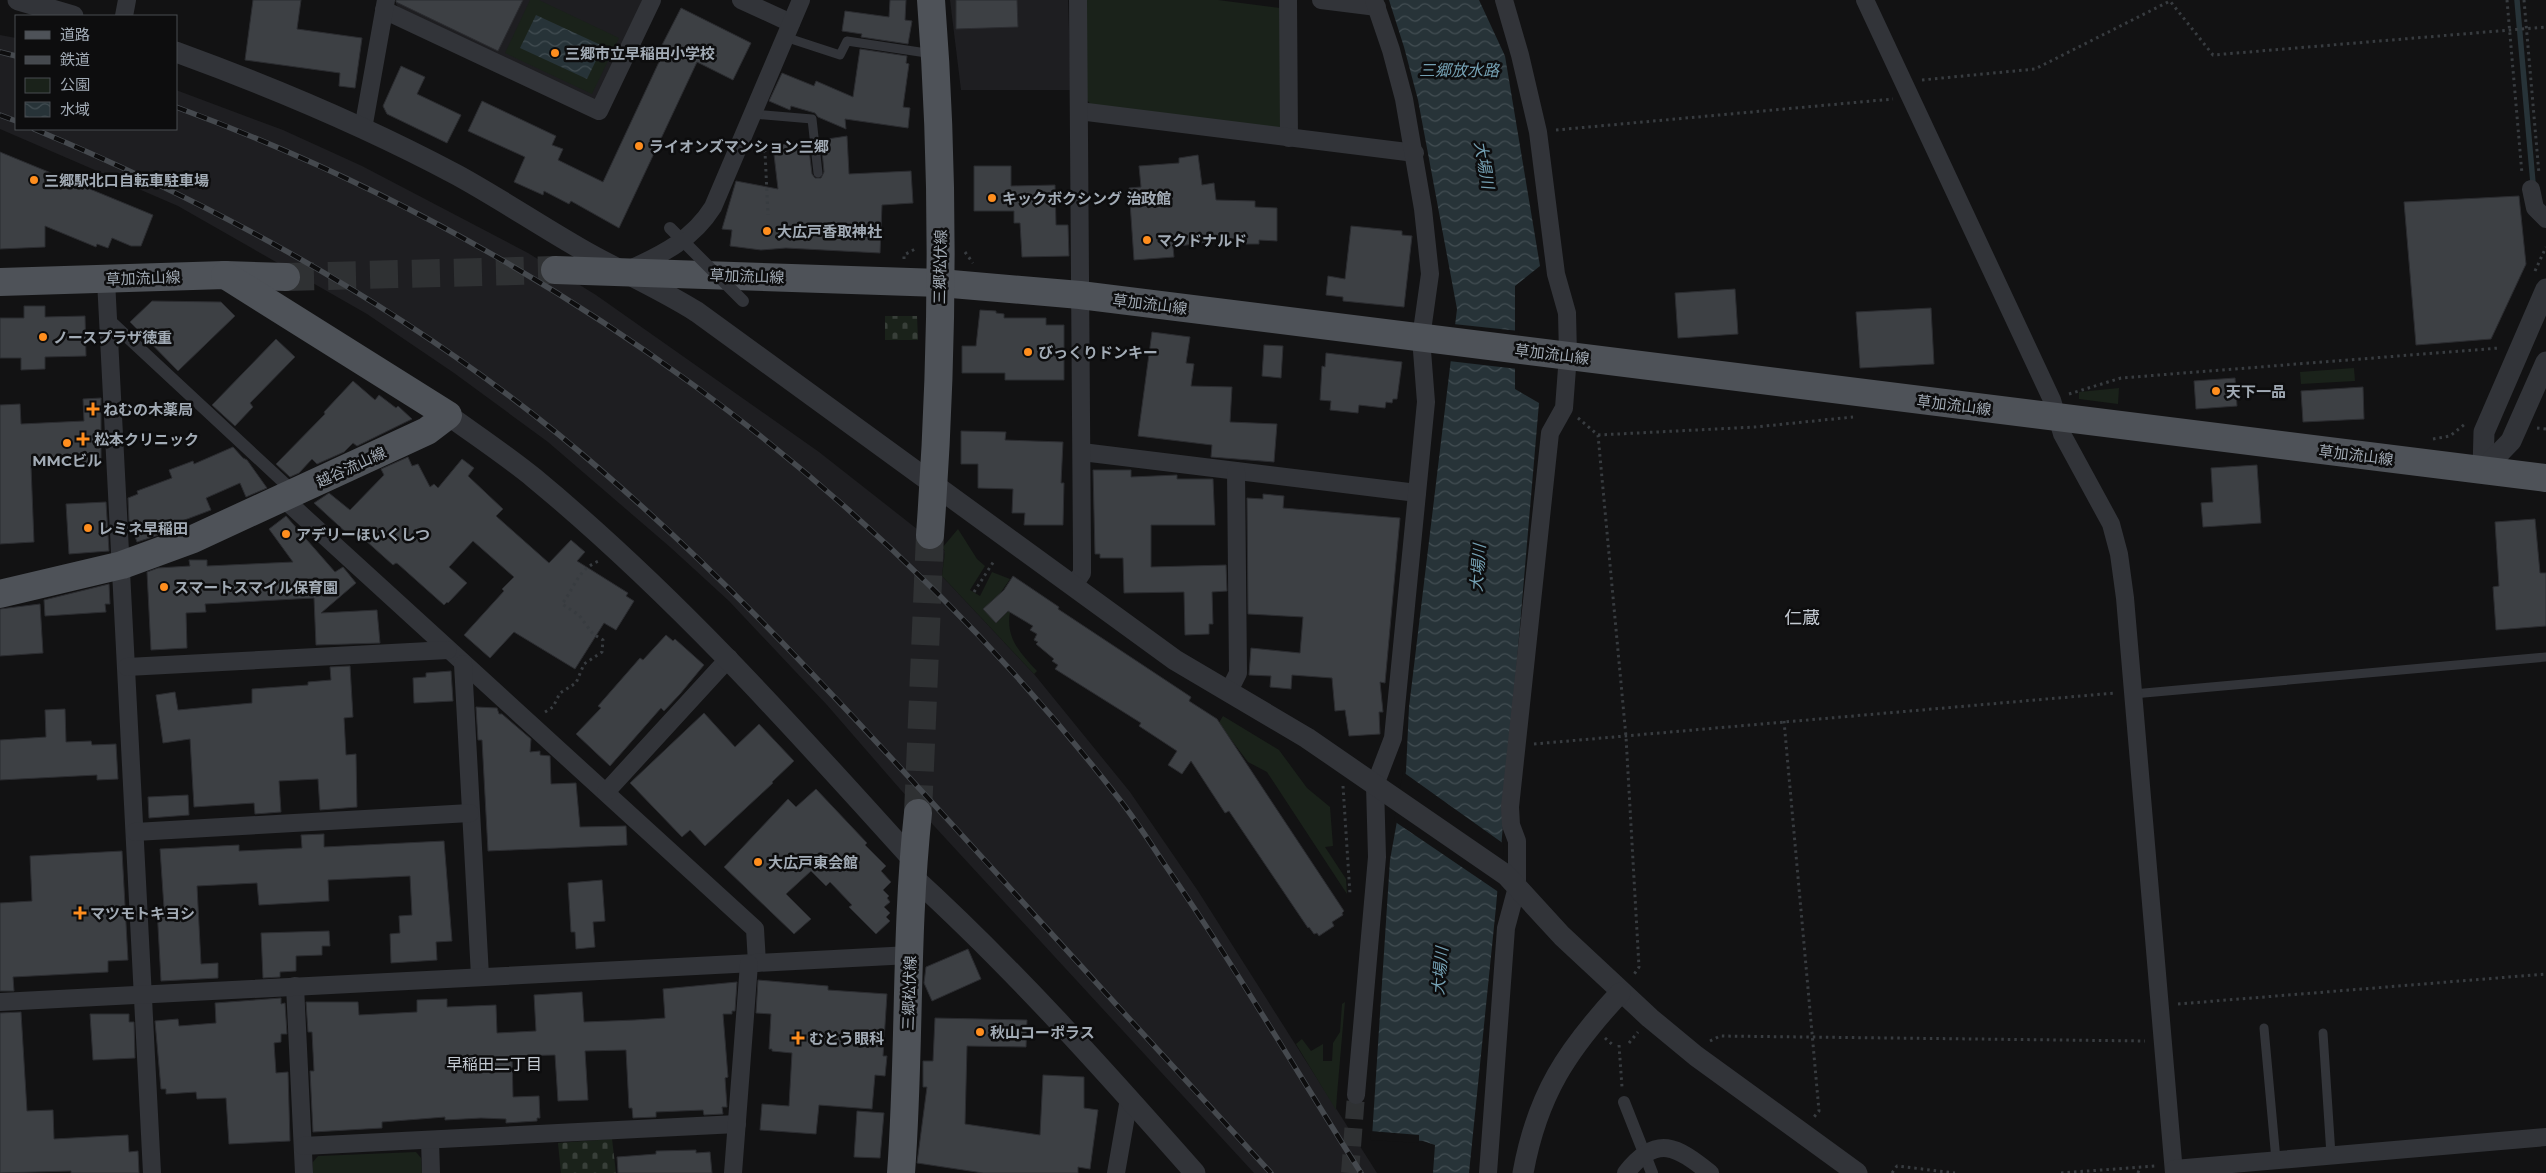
<svg xmlns="http://www.w3.org/2000/svg" width="2546" height="1173" viewBox="0 0 2546 1173" font-family="Montserrat,'Noto Sans JP',sans-serif">
	<style>
		.built { fill: #1e1e21 }
		.green { fill: #1a221a }
		.cemetery { fill: url(#cemetery-stones) }
		.water { fill: url(#water-waves) }
		.pier { fill: #121213 }
		.lines { fill: none; stroke-linecap: round; stroke-linejoin: round }
		.stream { stroke: #273338; stroke-width: 5.5 }
		.building { fill: #3d4044; stroke: #2b2c30 }
		.minor-tunnel { stroke: #2f3133; stroke-width: 18; stroke-dasharray: 18 9; stroke-linecap: butt }
		.primary-tunnel { stroke: #2f3133; stroke-width: 28; stroke-dasharray: 28 14; stroke-linecap: butt }
		.path { stroke: #383c40; stroke-width: 3; stroke-dasharray: 2.5 4; stroke-linecap: butt }
		.service { stroke: #323439; stroke-width: 9 }
		.pedestrian { stroke: #323439; stroke-width: 12 }
		.minor { stroke: #323439; stroke-width: 18 }
		.tertiary { stroke: #323439; stroke-width: 21 }
		.primary { stroke: #4e5258; stroke-width: 28 }
		.rail-casing { stroke: #45494e; stroke-width: 5.5 }
		.rail { stroke: #0d0d0e; stroke-width: 4; stroke-dasharray: 11; stroke-linecap: butt }
		.pedestrian-bridge { stroke: #323439; stroke-width: 12 }
		.poi-dot { fill: #ff8e1e; stroke: #0d0d0e; stroke-width: 2 }
		.labels { text-anchor: middle; dominant-baseline: central; stroke-width: 5; stroke-linejoin: round; paint-order: stroke }
		.poi-label { font-size: 15px; font-weight: bold; fill: #a2abb5; stroke: #0d0d0e; text-anchor: start }
		.street-label { font-size: 15px; fill: #a2abb5; stroke: #0d0d0e }
		.water-label { font-size: 16px; font-style: italic; fill: #75a1b4; stroke: #0d0d0e }
		.neighbourhood-label { font-size: 16px; fill: #c3c9d1; stroke: #0d0d0e }
		.quarter-label { font-size: 18px; fill: #c3c9d1; stroke: #0d0d0e }
	</style>
	<defs>
		<pattern id="cemetery-stones" width="16" height="16" patternUnits="userSpaceOnUse" patternTransform="scale(1.25)"><rect width="16" height="16" fill="#1a221a"/><path d="M2 7V4a2 2 0 0 1 4 0v3zM10 15v-3a2 2 0 0 1 4 0v3z" fill="#383f39"/></pattern>
		<pattern id="water-waves" width="16" height="10" patternUnits="userSpaceOnUse" patternTransform="scale(1.25)"><rect width="16" height="10" fill="#273338"/><path d="M0 5q4-4 8 0t8 0" fill="none" stroke="#434e53"/></pattern>
	</defs>
	<rect width="100%" height="100%" fill="#121213"/>
	<g class="built">
		<path d="M396,0h248l-47,98 -5,3 -193,-93 -3,-4z"/>
		<path d="M950,0h118l3,90h-110z"/>
		<path d="M0,35l16,3v91h160v-39l107,40 79,36 166,87 68,42 223,157 126,99 -3,25 92,98 96,118 68,99 179,282h-123l-354,-384 -73,-84 -98,-104 -59,-54 -122,-105 -94,-69 -87,-59 -189,-108 -178,-77z"/>
	</g>
	<g class="green">
		<path d="M530,0h9l80,38 -27,56 -87,-41z"/>
		<path d="M1085,0h133l62,8 1,121 -188,-22 -6,-7z"/>
		<path d="M2354,368l1,13 -54,3 -1,-12z"/>
		<path d="M2119,388l-1,16 -39,-5v-7z"/>
		<path d="M958,529l19,30 8,7 -15,24 10,6 12,-24 18,7 -13,19 14,9c-7,29 7,44 26,64l-3,3 -92,-98 3,-25 -3,-3z"/>
		<path d="M1223,716l56,34 28,38 23,19 3,39 -8,1 21,32 1,15 -80,-122 -19,-10 -25,-33 -6,-3z"/>
		<path d="M1345,1002l-8,93 -1,15 -40,-66 6,-5 9,12 12,-7v17h9l1,-18 7,-11 2,-28z"/>
		<path d="M416,1152l5,6 1,15h-109v-11l5,-6z"/>
	</g>
	<g class="cemetery">
		<path d="M885,316h32l1,24h-33z"/>
		<path d="M612,1139l4,34h-55l-3,-30z"/>
	</g>
	<g class="water">
		<path d="M1389,0h90l26,56 35,210 -25,20v103l24,14 -43,504 -27,266h-36l2,-28 -12,-4 -51,-4 18,-277 16,-89 3,-64 48,-398 -39,-209 -14,-53z"/>
		<path d="M536,15l67,31 -16,33 -67,-31z"/>
	</g>
	<g class="pier">
		<path d="M1453,324l66,7 -1,38 -69,-8z"/>
		<path d="M1403,772l101,72 -4,49 -106,-72z"/>
		<path d="M1370,1131l49,4v8l-48,-3z"/>
	</g>
	<g class="lines">
		<path class="stream" d="M2517,0l16,183"/>
	</g>
	<g class="building">
		<path d="M253,0h48l-4,29 65,9 -7,50 -16,-2 1,-13 -95,-13z"/>
		<path d="M396,0h127l-25,51 -102,-49z"/>
		<path d="M890,0h16l-1,20 7,1 -4,23 -47,-7 1,-3 -20,-3 3,-20 44,6z"/>
		<path d="M956,0h61l1,27 -62,2z"/>
		<path d="M681,8l70,35 -18,37 -36,-18 -78,166 -48,-27 -2,3 -25,-13 -1,4 -29,-13 11,-25 -57,-26 14,-30 74,35 -4,9 11,4 -5,11 45,22 63,-135 -4,-2z"/>
		<path d="M860,49l47,7 -1,7 3,1 -6,43 7,1 -2,20 -63,-9 1,10 -28,-12 -3,-4 -24,-7 -1,4 -21,-9 13,-28 32,13 2,-5 37,16z"/>
		<path d="M401,66l24,11 -8,17 44,21 -14,28 -60,-29 -4,-8z"/>
		<path d="M847,136l2,38 62,-3 2,32 -31,2 -2,48 -94,-5 -25,2 -31,-4 2,-16 -10,-1 14,-48 42,8 -5,-43 35,-5 4,33 3,4h6l3,-6 -3,-32z"/>
		<path d="M0,152l153,63 -12,31h-10l-19,-8 -4,10 -11,-4 -1,3 -51,-21v21l-45,2z"/>
		<path d="M1198,155l4,30 12,-2 2,17 39,1v6l22,1v33l-18,-1v4h-23v-6l-63,9 1,10 -40,3 -5,-72 12,-1 -2,-21 40,-3v-5z"/>
		<path d="M974,166h37v20l44,-1 1,40h12l1,31 -47,1 -2,-34h-6v-12h-40z"/>
		<path d="M2519,196l7,68 -35,75 -75,6 -12,-143z"/>
		<path d="M1351,226l51,5v4l10,1 -8,71 -61,-6v-4l-17,-2 2,-19 17,3z"/>
		<path d="M1735,289l3,45 -60,4 -3,-45z"/>
		<path d="M152,301l69,1 14,14 -57,55 -48,-49z"/>
		<path d="M24,306h21v11l40,-1 1,40 -41,1v12l-24,1v-12h-21v-40h24z"/>
		<path d="M1931,308l3,56 -74,4 -4,-56z"/>
		<path d="M980,310l16,1v2l8,1v4h42v7h18v55h-59v-7h-43v-27h14z"/>
		<path d="M1152,332l38,5 -4,26 8,1 -3,22 41,1 -2,35 47,2 -3,38 -63,-5 1,-12 -74,-9z"/>
		<path d="M276,339l19,18 -45,46 3,4 -18,19 -23,-21z"/>
		<path d="M1264,345l19,1 -2,32 -19,-2z"/>
		<path d="M1326,353l76,9 -5,37h-4l-1,4 -6,-1 -1,6 -26,-3 -1,8 -28,-3 1,-9 -11,-1 2,-34 3,1z"/>
		<path d="M2235,378l2,28 -41,3 -2,-28z"/>
		<path d="M353,381l22,19 4,-5 17,13 2,-2 14,13 -55,27 -4,-3 -9,9 -27,12 -5,-5 -13,14 -9,4 -14,-13 49,-50 -1,-2z"/>
		<path d="M2363,387l1,32 -61,3 -2,-31z"/>
		<path d="M101,398v65l-70,3 3,76 -34,2v-139l20,-1 1,20 63,-3 -1,-22z"/>
		<path d="M961,431l45,1 -1,8 58,2 -2,41h3l-1,42h-39l1,-12h-13l1,-24 -35,-1v-24h-17z"/>
		<path d="M233,447l10,11 4,2 20,28 -21,9 -6,-14 -34,15 5,12 -45,17 2,5 -31,10 -8,-21 -1,-23 10,-4 -1,-3 35,-13 -3,-8 24,-9 1,3z"/>
		<path d="M408,457l4,9 6,-2 12,23 4,-3 4,4 24,-29 12,9 -6,8 35,33 -7,7 53,47 22,-23 14,12 -8,9 51,32 -2,3 8,5 -18,29 -12,-7 -29,46 -61,-37 -24,26 -26,-23 40,-44 -2,-2 12,-12 -41,-36 -24,26 18,16 -19,20 -1,-1 -3,3 -46,-41 -2,-1 -3,2 -38,-34 -5,5 -36,-33 15,-10 21,17 34,-35 -3,-6z"/>
		<path d="M2257,465l4,58 -58,4 -2,-24 12,-1 -2,-34z"/>
		<path d="M1093,470h38v7l46,-2v4h36l2,46h-64v42l75,-2 1,26 -15,1 1,32h-4v10l-24,1 -1,-43 -60,1 -1,-35h-23v-4h-5z"/>
		<path d="M1263,494l21,2 -1,12 117,10 -15,165 -5,-1 3,30h-4l1,22 -31,2 -4,-26 -10,1 -3,-33 -40,-3 -1,14 -21,-2 1,-11 -22,-1 2,-27 49,5 3,-36 -55,-3 -1,-116 16,1z"/>
		<path d="M106,502l3,49 -40,3 -3,-50z"/>
		<path d="M286,516l49,56 8,-5 13,16 -35,30 56,-3 3,33 -64,2 -2,-47 -109,6 1,8 -20,1 1,35 -36,2 -4,-78 11,-4 32,-2 -1,-6h18v6l86,-4 -24,-33z"/>
		<path d="M2535,519l5,54h6v53l-50,4 -3,-43 6,-1 -4,-64z"/>
		<path d="M1013,576l46,31 -1,2 133,88 -2,4 28,18 127,192 -2,2 1,2 -11,7 2,4 -15,10 -2,-3 -3,1 -5,-7 -1,1 -79,-117 -4,2 -34,-52 -9,13 -14,-9 9,-14 -38,-25 2,-3 -86,-54 3,-4 -6,-4 2,-2 -18,-15 2,-2 -4,-2 3,-6 -7,-4 3,-4 -25,-15 -12,12 -13,-14 21,-19z"/>
		<path d="M109,584l1,20h-5l1,8 -61,4 -1,-16z"/>
		<path d="M40,604l3,49 -43,3v-47z"/>
		<path d="M666,635l7,6 2,-2 29,26 -24,29 -16,17 -3,-3 -51,58 -34,-32 25,-26 -3,-2 42,-48 3,2z"/>
		<path d="M350,666l3,51 -9,1 2,37 10,-1 1,53 -37,3 -2,-31 -39,2 2,31 -26,2 -1,-11 -60,4 -4,-68 -27,4 -7,-48 19,-3 3,18 74,-7v-14l56,-4v-3l23,-2 -1,-13z"/>
		<path d="M451,671l2,30 -39,2 -1,-25 13,-1v-4z"/>
		<path d="M476,707l21,1 2,6h3l29,25 -1,13 10,-1v4l10,1 1,28 25,-1 4,44 46,-1 1,19 -139,6 -6,-111h-4z"/>
		<path d="M65,709l1,33 25,-1 1,4 24,-1 2,35 -21,1v-5l-97,5v-40l46,-3 -1,-27z"/>
		<path d="M704,713l31,34 24,-23 35,37 -22,21 1,1 -68,63 -15,-16 -8,7 -52,-54z"/>
		<path d="M816,789l51,54 -2,2 21,21 -5,5 10,11 -8,8 6,6 -2,2 3,4 -6,5 6,6 -4,4 4,4 -14,13 -27,-27 3,-2 -22,-23 -4,4 -15,-15 -25,23 25,25 -17,15 -70,-67 64,-68 8,8z"/>
		<path d="M188,795l1,20 -40,3 -1,-21z"/>
		<path d="M324,834v13l120,-6 8,100 -16,1 1,18 -46,3 -1,-29 10,-1 -1,-17 13,-1 -2,-39 -82,4 1,21 -70,4 -2,-22 -60,3 4,78 17,-1v15l-57,3 -4,-73h7l-4,-59 79,-4v6l63,-3 -1,-13z"/>
		<path d="M122,851l6,109 -20,1v11l-95,5 1,14h-14v-88l32,-2 -2,-45z"/>
		<path d="M602,880l3,41 -12,1 2,25 -19,2 -1,-17h-4l-3,-49z"/>
		<path d="M329,931l1,15h-8v9l-26,1v15l-16,1v5l-17,1 -2,-45z"/>
		<path d="M968,949l13,30 -49,22 -8,-18 2,-16z"/>
		<path d="M758,980l70,6v4l59,4 -4,62h4l-2,20 -10,-1 -3,34 -53,-4 -3,29 -56,-4 2,-26 27,2 3,-53 -20,-2v-2h-3l2,-35 -15,-1z"/>
		<path d="M737,982l-2,29h-3v3h-9l5,63 -3,1 2,29h-5l1,7 -19,1 -1,-5 -47,2v5l-23,1 -1,-10h-3l-3,-58 -41,1 3,49 -30,1 -3,-46 -43,1 1,41 26,-1 1,22h-3v3l-31,2v-4l-25,-1 -36,2v-3l-63,5v6l-69,4 -3,-61h4l-2,-39h-4l-2,-30h52l1,13 58,-3v-12l30,-1v8l49,-2 1,28 39,-2 -2,-36 48,-3 2,30 51,-2 30,-2 -2,-29z"/>
		<path d="M281,998v6l4,-1 2,31h-6v8l-7,1 2,30 12,-1 2,69 -61,3 -3,-46 -29,1 -1,-7 -30,2v-5h-5l-6,-68 23,-2 1,7 37,-3 -1,-20z"/>
		<path d="M21,1012l6,99 26,-1 1,29 74,-4 1,17 9,-1 1,22h-68v-2l-71,2v-160z"/>
		<path d="M90,1014h39v8h5l1,36 -42,2z"/>
		<path d="M935,1018l92,2 -1,27 -59,-1 -2,78 75,11 3,-60 41,2v31l14,2 -8,59 -12,-2v6h-95l-66,-10 10,-76h-4v-26h10z"/>
		<path d="M857,1111l27,2 -4,45 -26,-1z"/>
		<path d="M696,1150v3l14,-1 2,21h-94l-1,-16 39,-3v-3z"/>
	</g>
	<g class="lines">
		<path class="minor-tunnel" d="M1350,1173l6,-78"/>
		<g class="primary-tunnel">
			<path d="M286,277l269,-7"/>
			<path d="M918,813l12,-278"/>
		</g>
		<g class="path">
			<path d="M2507,0l15,174"/>
			<path d="M2524,0l15,174"/>
			<path d="M1922,80l113,-11 135,-68 43,54 333,-28"/>
			<path d="M1556,130l337,-31"/>
			<path d="M757,148l8,4 3,63"/>
			<path d="M965,252l8,11"/>
			<path d="M904,259v-4l13,-7"/>
			<path d="M2535,271l11,-24"/>
			<path d="M2069,394l52,-16 378,-30"/>
			<path d="M1578,418l20,17 28,302 13,230 -6,9"/>
			<path d="M2537,428l9,1"/>
			<path d="M1598,435l157,-8 98,-10"/>
			<path d="M2433,439l17,-3 15,-12"/>
			<path d="M974,592l20,-31"/>
			<path d="M545,712l8,-5 7,-14 16,-10 8,-19 18,-12 1,-12 -10,-6 -14,-19 -17,-11c13,-17 16,-35 37,-43"/>
			<path d="M1784,721l35,390 -5,6"/>
			<path d="M1534,744l581,-51"/>
			<path d="M1343,786l7,108"/>
			<path d="M2178,1004l368,-30"/>
			<path d="M1605,1038l9,8"/>
			<path d="M1710,1041l10,-5 425,5"/>
			<path d="M1629,1043l9,-11"/>
			<path d="M1619,1045l3,42"/>
			<path d="M1892,1173l5,-7 58,7"/>
			<path d="M2061,1173l94,-7"/>
			<path d="M2138,1173l2,-6"/>
		</g>
		<g class="service">
			<path d="M785,37l55,18 7,-14 86,13"/>
			<path d="M753,114l59,5 6,54"/>
			<path d="M2133,694l413,-37"/>
			<path d="M2264,1028l12,132"/>
			<path d="M2323,1033l8,122"/>
		</g>
		<g class="pedestrian">
			<path d="M109,320l186,173"/>
			<path d="M1624,1102l28,71"/>
		</g>
		<g class="minor">
			<path d="M741,0l50,23"/>
			<path d="M1288,0l1,138"/>
			<path d="M1321,0l56,7"/>
			<path d="M1865,0l187,400 10,34 49,90 8,30 6,44 49,575"/>
			<path d="M384,10l215,101 53,-111"/>
			<path d="M124,16l3,-16"/>
			<path d="M1079,111l336,42"/>
			<path d="M363,129l23,-129"/>
			<path d="M2531,189l4,19 11,11"/>
			<path d="M630,269c33,-15 63,-30 83,-62l88,-207"/>
			<path d="M106,280l46,893"/>
			<path d="M1082,452l335,41"/>
			<path d="M283,498l472,431 2,34"/>
			<path d="M1074,585l8,-12v-19l-4,-554"/>
			<path d="M463,664l17,312"/>
			<path d="M127,667l321,-17"/>
			<path d="M1229,691l9,-18 -2,-202"/>
			<path d="M606,792l123,-134"/>
			<path d="M135,832l335,-19"/>
			<path d="M295,986l9,187"/>
			<path d="M0,1002l910,-47"/>
			<path d="M1356,1095l21,-238 -2,-72 18,-47 33,-336 -5,-64 9,-64 -7,-65 -19,-110 -13,-49 -17,-50"/>
			<path d="M430,1140l1,33"/>
			<path d="M303,1146l434,-22"/>
			<path d="M2174,1169l372,-32"/>
			<path d="M733,1173l16,-209"/>
			<path d="M1116,1173l13,-74"/>
			<path d="M1488,1173l18,-245 11,-41v-46l-6,-16 -1,-18 40,-374 14,-25 4,-53 -1,-42 -11,-39 -18,-142 -18,-77 -16,-55"/>
			<path d="M1626,1173c31,-40 51,-26 84,0"/>
		</g>
		<g class="tertiary">
			<path d="M18,0l55,16"/>
			<path d="M176,52c96,35 191,75 281,123 42,23 82,50 124,74 38,22 78,39 116,63l478,348 132,78 199,137 56,61 88,82 46,38 161,117"/>
			<path d="M448,415c29,21 59,41 86,63 139,115 259,249 379,382"/>
			<path d="M2483,470l1,-38 62,-143"/>
			<path d="M2483,470l28,-29 35,-79"/>
			<path d="M912,876c101,92 193,195 283,297"/>
			<path d="M1523,1173c14,-78 44,-123 97,-180"/>
		</g>
		<g class="primary">
			<path d="M555,270l385,13 140,12 1466,183"/>
			<path d="M0,282l225,-7 61,2"/>
			<path d="M930,535c13,-178 15,-357 1,-535"/>
			<path d="M0,594l122,-29 71,-26 234,-108 21,-16 -223,-140"/>
			<path d="M901,1173c9,-120 4,-241 17,-360"/>
		</g>
		<g class="rail-casing">
			<g id="rail">
				<path d="M0,52l16,4"/>
				<path d="M176,107c371,137 697,376 940,688 17,21 32,44 47,67 70,101 132,207 198,311"/>
				<path d="M0,115l16,6"/>
				<path d="M34,129c187,78 366,177 524,305 143,117 267,251 391,387 107,118 214,235 322,352"/>
			</g>
		</g>
		<use href="#rail" class="rail"/>
		<path class="pedestrian-bridge" d="M670,228l73,73"/>
	</g>
	<g class="poi-dot">
		<circle cx="555" cy="53" r="5"/>
		<circle cx="639" cy="146" r="5"/>
		<circle cx="34" cy="180" r="5"/>
		<circle cx="992" cy="198" r="5"/>
		<circle cx="767" cy="231" r="5"/>
		<circle cx="1147" cy="240" r="5"/>
		<circle cx="43" cy="337" r="5"/>
		<circle cx="1028" cy="352" r="5"/>
		<circle cx="2216" cy="391" r="5"/>
		<path d="M90.5 401.5h5v5h5v5h-5v5h-5v-5h-5v-5h5z"/>
		<path d="M80.5 431.5h5v5h5v5h-5v5h-5v-5h-5v-5h5z"/>
		<circle cx="67" cy="443" r="5"/>
		<circle cx="88" cy="528" r="5"/>
		<circle cx="286" cy="534" r="5"/>
		<circle cx="164" cy="587" r="5"/>
		<circle cx="758" cy="862" r="5"/>
		<path d="M77.5 905.5h5v5h5v5h-5v5h-5v-5h-5v-5h5z"/>
		<circle cx="980" cy="1032" r="5"/>
		<path d="M795.5 1030.5h5v5h5v5h-5v5h-5v-5h-5v-5h5z"/>
	</g>
	<g class="labels">
		<g class="poi-label">
			<text x="565" y="53">三郷市立早稲田小学校</text>
			<text x="649" y="146">ライオンズマンション三郷</text>
			<text x="44" y="180">三郷駅北口自転車駐車場</text>
			<text x="1002" y="198">キックボクシング 治政館</text>
			<text x="777" y="231">大広戸香取神社</text>
			<text x="1157" y="240">マクドナルド</text>
			<text x="53" y="337">ノースプラザ徳重</text>
			<text x="1038" y="352">びっくりドンキー</text>
			<text x="2226" y="391">天下一品</text>
			<text x="103" y="409">ねむの木薬局</text>
			<text x="94" y="439">松本クリニック</text>
			<text x="67" y="460" text-anchor="middle">MMCビル</text>
			<text x="98" y="528">レミネ早稲田</text>
			<text x="296" y="534">アデリーほいくしつ</text>
			<text x="174" y="587">スマートスマイル保育園</text>
			<text x="768" y="862">大広戸東会館</text>
			<text x="90" y="913">マツモトキヨシ</text>
			<text x="990" y="1032">秋山コーポラス</text>
			<text x="809" y="1038">むとう眼科</text>
		</g>
		<g class="street-label">
			<text transform="translate(940 267) rotate(-89)">三郷松伏線</text>
			<text transform="translate(747 276) rotate(2)">草加流山線</text>
			<text transform="translate(143 278) rotate(-2)">草加流山線</text>
			<text transform="translate(1150 304) rotate(7)">草加流山線</text>
			<text transform="translate(1552 354) rotate(7)">草加流山線</text>
			<text transform="translate(1954 405) rotate(7)">草加流山線</text>
			<text transform="translate(2356 455) rotate(7)">草加流山線</text>
			<text transform="translate(351 467) rotate(-25)">越谷流山線</text>
			<text transform="translate(909 993) rotate(-88)">三郷松伏線</text>
		</g>
		<g class="water-label">
			<text x="1459" y="70">三郷放水路</text>
			<text transform="translate(1484 165) rotate(80)">大場川</text>
			<text transform="translate(1478 568) rotate(-86)">大場川</text>
			<text transform="translate(1440 971) rotate(-85)">大場川</text>
		</g>
		<g class="neighbourhood-label">
			<text x="494" y="1064">早稲田二丁目</text>
		</g>
		<g class="quarter-label">
			<text x="1802" y="618">仁蔵</text>
		</g>
	</g>
	<rect x="15" y="15" width="162" height="115" fill="#0d0d0e" stroke="#494c51"/>
	<rect x="25" y="31" width="25" height="8" fill="#4e5258" stroke="#494c51"/>
	<text x="60" y="40" font-size="15" fill="#a2abb5">道路</text>
	<rect x="25" y="56" width="25" height="8" fill="#45494e" stroke="#494c51"/>
	<text x="60" y="65" font-size="15" fill="#a2abb5">鉄道</text>
	<rect x="25" y="78" width="25" height="15" fill="#1a221a" stroke="#494c51"/>
	<text x="60" y="90" font-size="15" fill="#a2abb5">公園</text>
	<rect x="25" y="102" width="25" height="15" fill="url(#water-waves)" stroke="#494c51"/>
	<text x="60" y="115" font-size="15" fill="#a2abb5">水域</text>
</svg>
